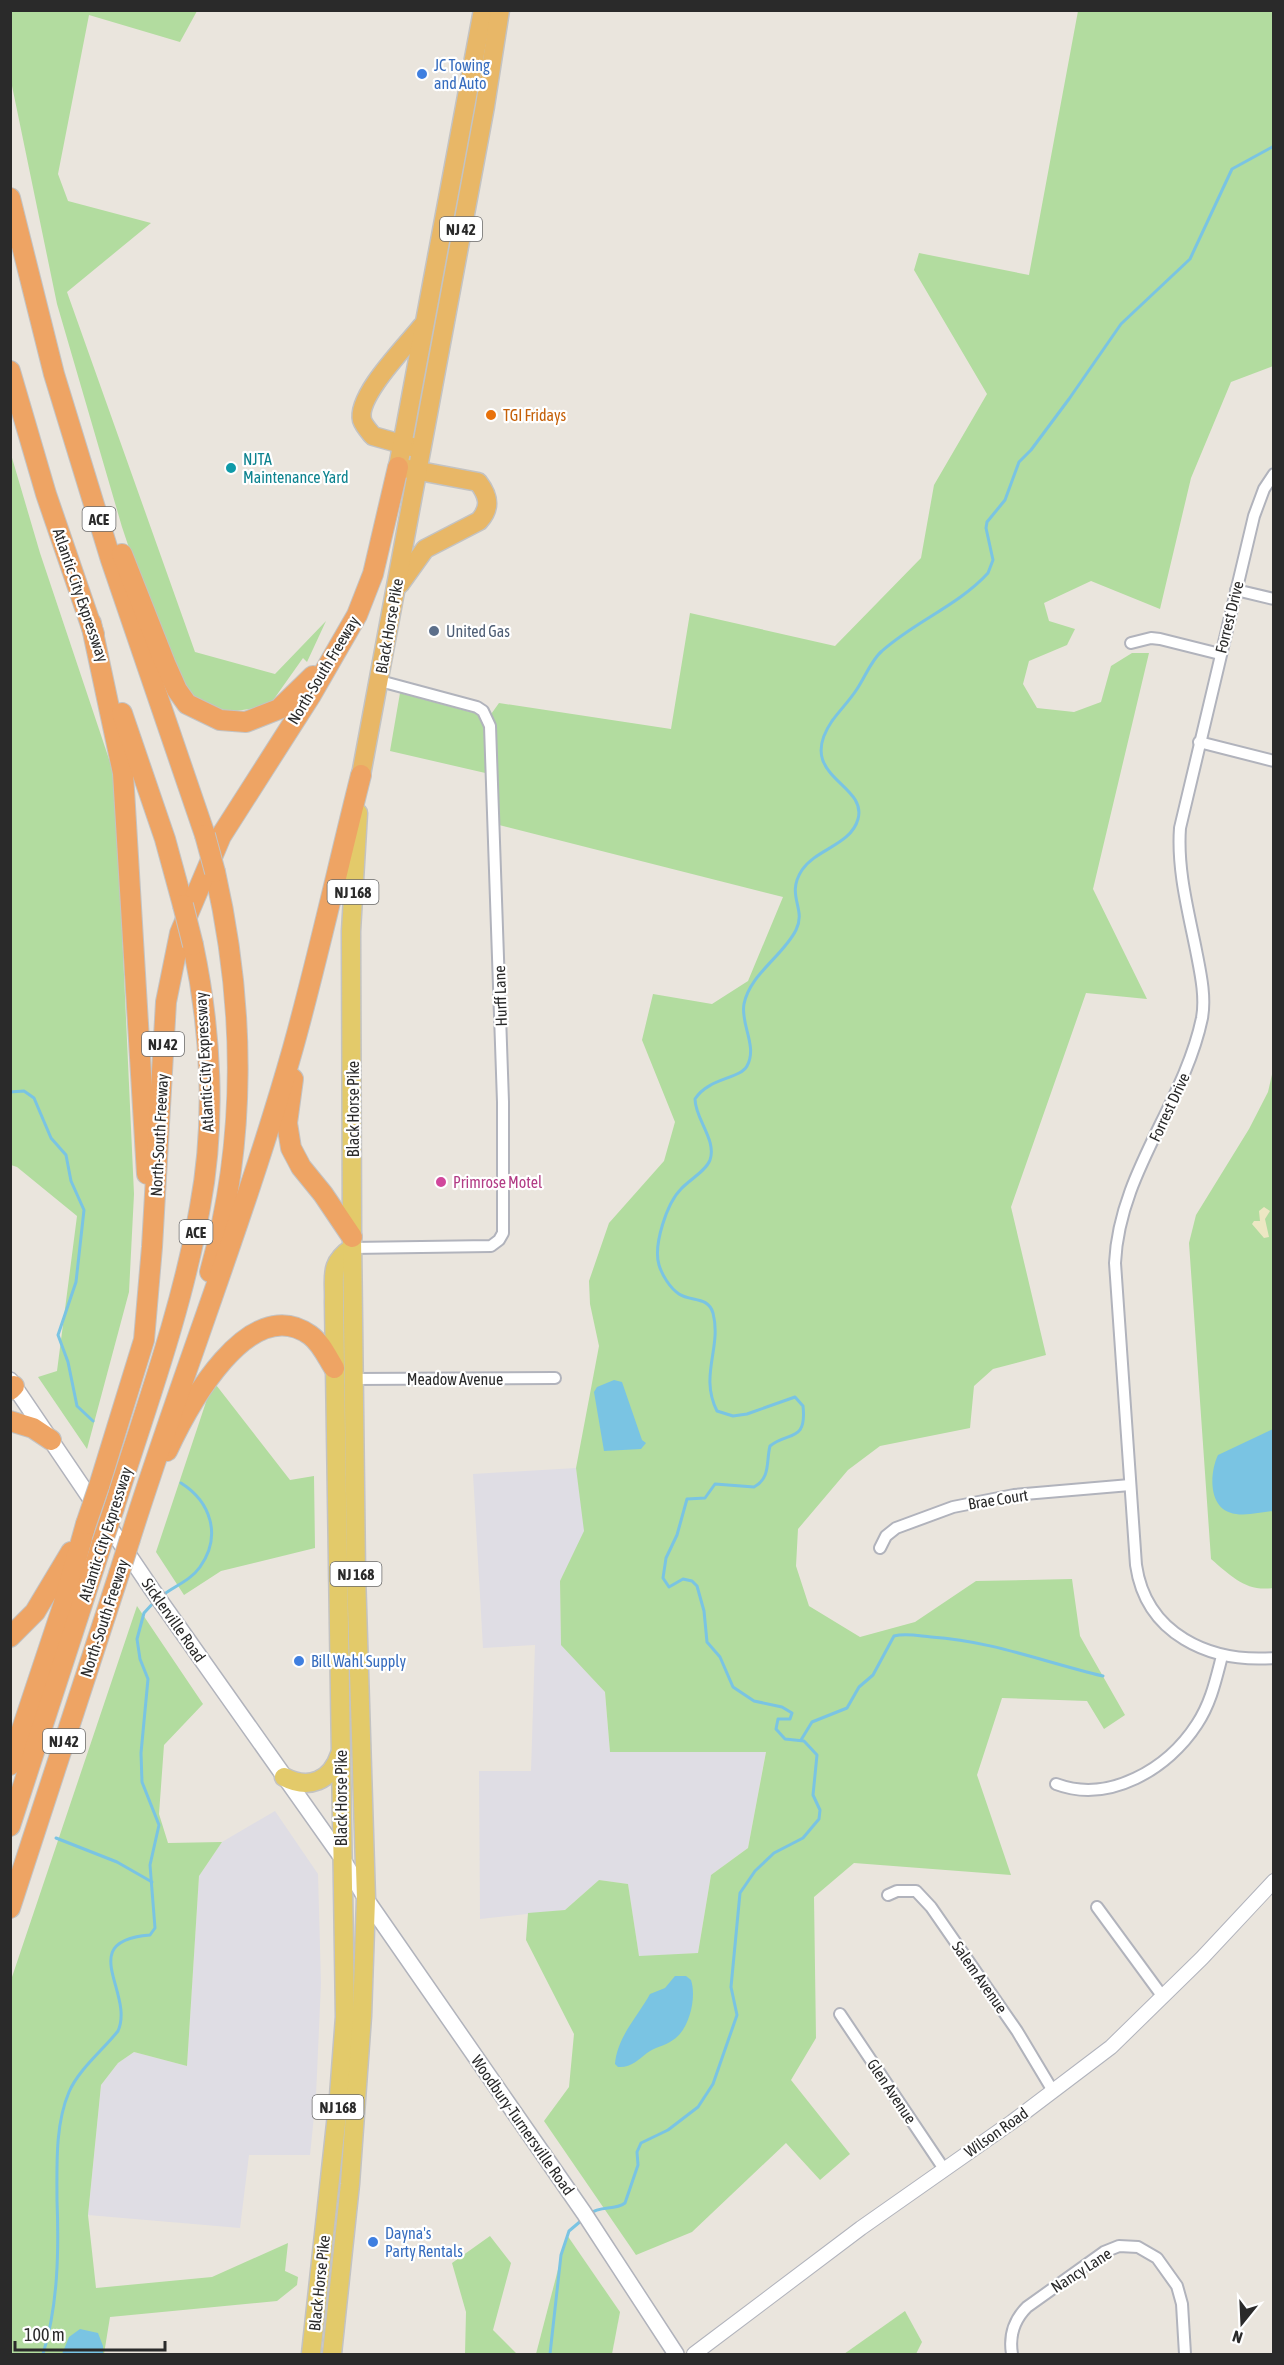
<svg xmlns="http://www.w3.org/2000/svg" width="1284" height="2365" viewBox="0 0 1284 2365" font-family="'Asap Condensed',sans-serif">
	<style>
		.industrial { fill: #dfdde4 }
		.green { fill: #b2dc9f }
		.sand { fill: #ede7c3 }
		.water { fill: #7ac4e3 }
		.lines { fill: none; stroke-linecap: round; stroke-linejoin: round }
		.stream { stroke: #7ac4e3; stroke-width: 3 }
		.minor-casing { stroke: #b1b3bc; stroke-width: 14 }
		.tertiary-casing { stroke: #b1b3bc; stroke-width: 16 }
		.secondary-casing { stroke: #b1b3bc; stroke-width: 18 }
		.primary-casing { stroke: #c3c3c3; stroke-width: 21 }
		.trunk-casing { stroke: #c3c3c3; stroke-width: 21 }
		.motorway-casing { stroke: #c3c3c3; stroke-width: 22 }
		.minor { stroke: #fff; stroke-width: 10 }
		.tertiary { stroke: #fff; stroke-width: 14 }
		.secondary { stroke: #fff; stroke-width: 15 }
		.primary { stroke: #e3ca6a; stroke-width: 18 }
		.trunk { stroke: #e8b767; stroke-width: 18 }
		.motorway { stroke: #eea464; stroke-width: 20 }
		.motorway-bridge-casing { stroke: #c3c3c3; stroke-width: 22; stroke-linecap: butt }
		.motorway-bridge { stroke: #eea464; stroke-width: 20 }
		.shop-dot { fill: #3f7fe0; stroke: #fff; stroke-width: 2 }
		.food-dot { fill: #e8710a; stroke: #fff; stroke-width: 2 }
		.culture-dot { fill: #0f9aa8; stroke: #fff; stroke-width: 2 }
		.service-dot { fill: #5c6f8a; stroke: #fff; stroke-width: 2 }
		.hotel-dot { fill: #d1479c; stroke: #fff; stroke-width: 2 }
		.labels { text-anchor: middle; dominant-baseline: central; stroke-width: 4.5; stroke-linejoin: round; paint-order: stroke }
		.shield { fill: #fff; stroke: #6a6a6a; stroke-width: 1.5 }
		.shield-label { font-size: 15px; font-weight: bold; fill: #2a2a2a }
		.shop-label { font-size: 16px; fill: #366cbe; stroke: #fff; text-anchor: start }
		.food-label { font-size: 16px; fill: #c56008; stroke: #fff; text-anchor: start }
		.culture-label { font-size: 16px; fill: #0d838f; stroke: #fff; text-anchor: start }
		.street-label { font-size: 16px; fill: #2a2a2a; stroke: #fff }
		.service-label { font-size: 16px; fill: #4e5e75; stroke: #fff; text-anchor: start }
		.hotel-label { font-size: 16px; fill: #b23c85; stroke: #fff; text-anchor: start }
	</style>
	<rect width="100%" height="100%" fill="#eae5dd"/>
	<g class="industrial">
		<path d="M576,1468l9,63 -25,50 1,63 44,48 5,60 156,-1 -18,97 -37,27 -13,78 -59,4 -11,-73 -29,-4 -34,30 -85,9 -1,-148h52l4,-126 -52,3 -10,-174z"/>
		<path d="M275,1811l43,63 3,109 -5,113 -6,59h-61l-9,73 -152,-13 13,-130 17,-22 16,-11 53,14 12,-190 23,-34z"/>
	</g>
	<g class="green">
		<path d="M10,11h187l-17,31 -91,-27 -31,159 10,27 83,22 -84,69 128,360 80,22 51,-53 -19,41 -4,-4 -34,48 -47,7 -36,-21 -7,5 -57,-170 -65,-223 -46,-223z"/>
		<path d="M1078,11h195v355l-42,16 -40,96 -31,131 -69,-28 -47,22 5,18 26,8 -8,16 -38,16 -6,23 14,24 37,4 27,-10 10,-36 21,-13h17l-56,236 54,110 -61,-6 -75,214 35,148 -53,14 -19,17 -4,42 -90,18 -32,24 -50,59 -2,37 13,40 51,31 55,-15 61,-41 96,-2 8,57 45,79 -21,14 -17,-28 -85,-3 -25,77 34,100 -157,-12 -40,34 2,141 -25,42 59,74 -30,26 -34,-37 -94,89 -56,23 -92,-134 25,-34 5,-53 -48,-94 2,-27 37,-3 34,-30 29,4 11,72 59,-3 13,-78 37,-27 18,-96h-156l-5,-60 -44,-47 -1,-64 24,-50 -8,-63 23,-122 -9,-42 -1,-23 20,-58 55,-62 11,-39 -33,-82 11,-46 59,10 36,-23 35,-84 -288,-73 -1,-49 -104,-24 10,-58 89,24 10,-14 172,26 19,-116 145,33 86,-88 13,-73 53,-91 -73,-124 5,-17 110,22z"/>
		<path d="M10,451l30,102 75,224 19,417 -5,98 -42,157 -49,-72 19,-6 20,-155 -60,-49 -6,-2z"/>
		<path d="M1273,1070v518c-27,4 -42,-12 -62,-29l-22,-316 7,-28 53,-86 19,-37z"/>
		<path d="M213,1381l77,99 24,-4 1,72 -94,23 -37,24 -28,-43z"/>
		<path d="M137,1606l66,98 -39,41 -5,69 9,29 54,-1 -23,34 -12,190 -53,-14 -16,11 -17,22 -13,130 8,73 116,-11 76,-34 -3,28 13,6 -1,8 -20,16 -167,16 -6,37h-93v-374z"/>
		<path d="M567,2235l53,77 -8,42h-76z"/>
		<path d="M490,2236l21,27 -18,67 24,24h-52l1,-42 -14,-49z"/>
		<path d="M905,2311l17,31 -6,12h-72z"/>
	</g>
	<path class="sand" d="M1264,1207l6,4 -5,8 4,18 -5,1 -12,-14 2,-3h6l-1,-10z"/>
	<g class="water">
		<path d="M614,1380l8,2 20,58 4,3 -5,6 -37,2 -10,-59 3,-5z"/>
		<path d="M1273,1429v82c-11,1 -26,5 -37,3 -28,-3 -27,-40 -18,-59z"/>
		<path d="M675,1976h11l5,4c6,18 -2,50 -18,60 -8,6 -18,7 -26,13 -9,7 -16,15 -29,14l-3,-3c2,-27 23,-48 35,-70l15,-6z"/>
		<path d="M80,2329l18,4 5,13v8h-41l7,-17z"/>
	</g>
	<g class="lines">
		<g class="stream">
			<path d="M10,1092l14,-1 10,7 17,40 15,17 5,26 13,29 -8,72 -18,53 10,27 9,44 16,15"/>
			<path d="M163,1595c12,-9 28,-15 37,-28 22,-31 11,-65 -19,-84"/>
			<path d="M801,1740l11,-18 35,-14 12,-21 14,-12 21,-39c12,-3 25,0 37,1 61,4 113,25 172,39"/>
			<path d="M56,1838l61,24 35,20"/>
			<path d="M589,2214c12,-9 25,-3 36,-11l13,-38 -1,-13 4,-9 27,-13 30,-23 15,-23 24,-69 -6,-28 9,-94 15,-22 19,-18 29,-15 16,-19 1,-9 -7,-15 4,-40 -13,-14 -19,-2 -9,-10 2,-10h12l2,-6 -10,-6 -28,-6 -21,-14 -13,-30 -13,-15 -3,-31 -7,-25 -5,-5 -9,-2 -14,8 -6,-9 3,-20 11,-23 10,-36 18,-1 10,-14 39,3c17,-9 12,-26 16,-41 18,-15 37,-3 33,-40l-8,-9 -48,17 -14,2 -16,-5c-18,-36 5,-63 -4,-98 -5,-17 -22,-11 -34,-19 -9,-6 -17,-19 -20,-29 -6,-20 8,-62 22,-76 8,-9 25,-18 29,-29 7,-20 -15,-41 -15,-61 13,-21 45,-20 52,-33 11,-20 -7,-42 -3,-62 6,-30 39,-48 52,-74 11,-22 -11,-34 6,-60 14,-21 49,-25 56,-51 10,-36 -64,-42 -26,-98 8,-11 18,-21 25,-32 8,-12 15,-30 25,-38 32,-29 77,-46 106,-78l5,-13 -7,-32 1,-6 18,-22 14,-38 12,-12 38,-51 52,-75 69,-65 42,-90 42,-23"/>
			<path d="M43,2354c15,-48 16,-103 14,-154 0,-35 -2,-75 12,-108 10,-23 34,-42 49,-61 17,-38 -44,-90 32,-96l5,-7 -5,-63 9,-40 -17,-43 -1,-29 7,-74 -8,-20 -3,-20 7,-26 11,-12"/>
			<path d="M550,2354l11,-99 8,-24 13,-11"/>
		</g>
		<g class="minor-casing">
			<g id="minor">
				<path d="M1274,474l-10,15 -10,27 -74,312c-3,41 8,82 16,122 4,21 10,46 6,68 -18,86 -83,155 -87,245l21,302c10,69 73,98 138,93"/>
				<path d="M1236,590l38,9"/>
				<path d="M1131,643l20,-5 9,1 60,15"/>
				<path d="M1199,742l75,19"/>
				<path d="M352,1248l139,-2 8,-6 4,-7v-131l-13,-376 -7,-15 -6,-4 -97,-26"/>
				<path d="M355,1379l200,-1"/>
				<path d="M880,1548l6,-12 10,-8 57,-21 61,-12 116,-10"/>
				<path d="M1056,1784c53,20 112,-15 141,-60 14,-21 19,-45 25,-68"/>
				<path d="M888,1895l9,-4h19l15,16 86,124 36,60"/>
				<path d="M1097,1907l66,90"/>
				<path d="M840,2014l104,155"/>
				<path d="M1012,2354c-3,-18 2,-34 15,-47l77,-55 15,-6 19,1 19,11 20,28 5,18 3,50"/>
			</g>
		</g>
		<g class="tertiary-casing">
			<path id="tertiary" d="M694,2354l167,-126 151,-106 99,-75 91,-89 72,-77"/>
		</g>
		<g class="secondary-casing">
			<path id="secondary" d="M10,1380l141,208 191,270 24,41 218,314 92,141"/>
		</g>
		<g class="primary-casing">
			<g id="primary">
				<path d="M284,1777c25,13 47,4 56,-23"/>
				<path d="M311,2354l28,-258 6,-79 -11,-715c1,-25 -6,-38 18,-54"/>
				<path d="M332,2354l18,-170 12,-168 4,-117 -10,-325 -4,-337 -1,-306 7,-118"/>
			</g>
		</g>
		<g class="trunk-casing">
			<g id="trunk">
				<path d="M412,447l-39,-11c-4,-5 -9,-10 -11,-16 -6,-24 45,-75 60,-94"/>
				<path d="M400,584l25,-35 54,-28c13,-14 9,-26 -1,-39l-80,-15 85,-457"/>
				<path d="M361,775l124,-669 15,-96"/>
			</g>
		</g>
		<g class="motorway-casing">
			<g id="motorway">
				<path d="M10,198l44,176 57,186 94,275"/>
				<path d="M10,371l36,123 48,140"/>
				<path d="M122,554l43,109 12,27 10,14 33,16 26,2 33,-13 34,-33"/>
				<path d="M91,623l32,150 24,401"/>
				<path d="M122,713l43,126 18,66"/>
				<path d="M293,1079l-6,44 4,25 10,19 22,27 29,43"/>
				<path d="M210,1272c37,-131 35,-268 5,-400"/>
				<path d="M10,1390l4,-4"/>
				<path d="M10,1421l23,7 18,12"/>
				<path d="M167,1451c20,-43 82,-160 143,-116 11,8 17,22 24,33"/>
				<path d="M99,1486l45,-146 8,-93 14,-245 14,-69 41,-97 90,-141 46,-80 16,-41 25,-107"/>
				<path d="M114,1508c31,-98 68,-198 86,-301 16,-85 11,-177 -7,-262"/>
				<path d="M130,1539c52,-165 116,-325 163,-491 25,-90 45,-182 68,-273"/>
				<path d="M10,1637l25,-25 36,-60"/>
				<path d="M10,1765l53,-159 23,-82"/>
				<path d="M10,1826l92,-283"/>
				<path d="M10,1908l109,-334"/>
			</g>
		</g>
		<use href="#minor" class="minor"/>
		<use href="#tertiary" class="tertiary"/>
		<use href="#secondary" class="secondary"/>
		<use href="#primary" class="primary"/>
		<use href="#trunk" class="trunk"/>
		<use href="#motorway" class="motorway"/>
		<g class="motorway-bridge-casing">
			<g id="motorway-bridge">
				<path d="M205,835l10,37"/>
				<path d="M183,905l10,40"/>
				<path d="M86,1524l13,-38"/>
				<path d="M102,1543l12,-35"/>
				<path d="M119,1574l11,-35"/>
			</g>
		</g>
		<use href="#motorway-bridge" class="motorway-bridge"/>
	</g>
	<g class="shop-dot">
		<circle cx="422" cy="74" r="6"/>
		<circle cx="299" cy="1661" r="6"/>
		<circle cx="373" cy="2242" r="6"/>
	</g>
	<circle class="food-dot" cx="491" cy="415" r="6"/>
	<circle class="culture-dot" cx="231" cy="468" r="6"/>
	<circle class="service-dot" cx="434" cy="631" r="6"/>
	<circle class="hotel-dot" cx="441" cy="1182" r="6"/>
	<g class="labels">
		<g class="shield">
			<rect x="440" y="217" width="42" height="24" rx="4.5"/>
			<rect x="82.5" y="507" width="33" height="24" rx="4.5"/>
			<rect x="327.5" y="880" width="51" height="24" rx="4.5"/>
			<rect x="142" y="1032" width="42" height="24" rx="4.5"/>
			<rect x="179.5" y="1220" width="33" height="24" rx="4.5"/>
			<rect x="330.5" y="1562" width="51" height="24" rx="4.5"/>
			<rect x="43" y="1729" width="42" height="24" rx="4.5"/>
			<rect x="312.5" y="2095" width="51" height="24" rx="4.5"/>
		</g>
		<g class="shield-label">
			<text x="461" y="229">NJ 42</text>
			<text x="99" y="519">ACE</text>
			<text x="353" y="892">NJ 168</text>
			<text x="163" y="1044">NJ 42</text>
			<text x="196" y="1232">ACE</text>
			<text x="356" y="1574">NJ 168</text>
			<text x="64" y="1741">NJ 42</text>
			<text x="338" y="2107">NJ 168</text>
		</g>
		<g class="shop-label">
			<text x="434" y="65">JC Towing<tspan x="434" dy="18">and Auto</tspan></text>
			<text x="311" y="1661">Bill Wahl Supply</text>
			<text x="385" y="2233">Dayna's<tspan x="385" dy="18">Party Rentals</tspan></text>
		</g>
		<g class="food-label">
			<text x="503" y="415">TGI Fridays</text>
		</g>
		<g class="culture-label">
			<text x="243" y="459">NJTA<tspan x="243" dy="18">Maintenance Yard</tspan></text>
		</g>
		<g class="street-label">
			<text transform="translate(81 595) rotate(71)">Atlantic City Expressway</text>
			<text transform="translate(1229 617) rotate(-76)">Forrest Drive</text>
			<text transform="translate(389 626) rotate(-80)">Black Horse Pike</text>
			<text transform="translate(323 670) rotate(-59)">North-South Freeway</text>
			<text transform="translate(500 996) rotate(-92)">Hurff Lane</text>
			<text transform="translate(204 1062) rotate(-93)">Atlantic City Expressway</text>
			<text transform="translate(1169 1107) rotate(-65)">Forrest Drive</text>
			<text transform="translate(353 1109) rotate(-90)">Black Horse Pike</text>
			<text transform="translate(159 1135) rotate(-87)">North-South Freeway</text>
			<text x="455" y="1379">Meadow Avenue</text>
			<text transform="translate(998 1499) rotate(-9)">Brae Court</text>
			<text transform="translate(105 1534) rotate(-72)">Atlantic City Expressway</text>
			<text transform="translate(104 1618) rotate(-72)">North-South Freeway</text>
			<text transform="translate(174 1620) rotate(55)">Sicklerville Road</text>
			<text transform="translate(341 1798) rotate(-90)">Black Horse Pike</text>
			<text transform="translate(980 1977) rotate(55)">Salem Avenue</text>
			<text transform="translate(892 2091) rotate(56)">Glen Avenue</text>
			<text transform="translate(523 2125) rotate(55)">Woodbury-Turnersville Road</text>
			<text transform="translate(996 2132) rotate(-35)">Wilson Road</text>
			<text transform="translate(1081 2270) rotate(-33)">Nancy Lane</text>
			<text transform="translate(319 2283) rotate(-84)">Black Horse Pike</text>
		</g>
		<g class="service-label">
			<text x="446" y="631">United Gas</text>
		</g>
		<g class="hotel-label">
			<text x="453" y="1182">Primrose Motel</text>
		</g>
	</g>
	<rect width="1284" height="2365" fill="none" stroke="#2a2a2a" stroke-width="24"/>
	<g transform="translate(1242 2323) rotate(198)" stroke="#ffffff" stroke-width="4.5" paint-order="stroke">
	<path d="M0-4.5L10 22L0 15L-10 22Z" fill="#2a2a2a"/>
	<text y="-9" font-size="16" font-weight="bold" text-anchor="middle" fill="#2a2a2a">N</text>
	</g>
	<path d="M15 2341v9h150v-9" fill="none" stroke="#2a2a2a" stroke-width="3"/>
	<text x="24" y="2341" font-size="18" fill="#2a2a2a" stroke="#ffffff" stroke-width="4.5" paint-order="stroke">100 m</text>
</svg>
